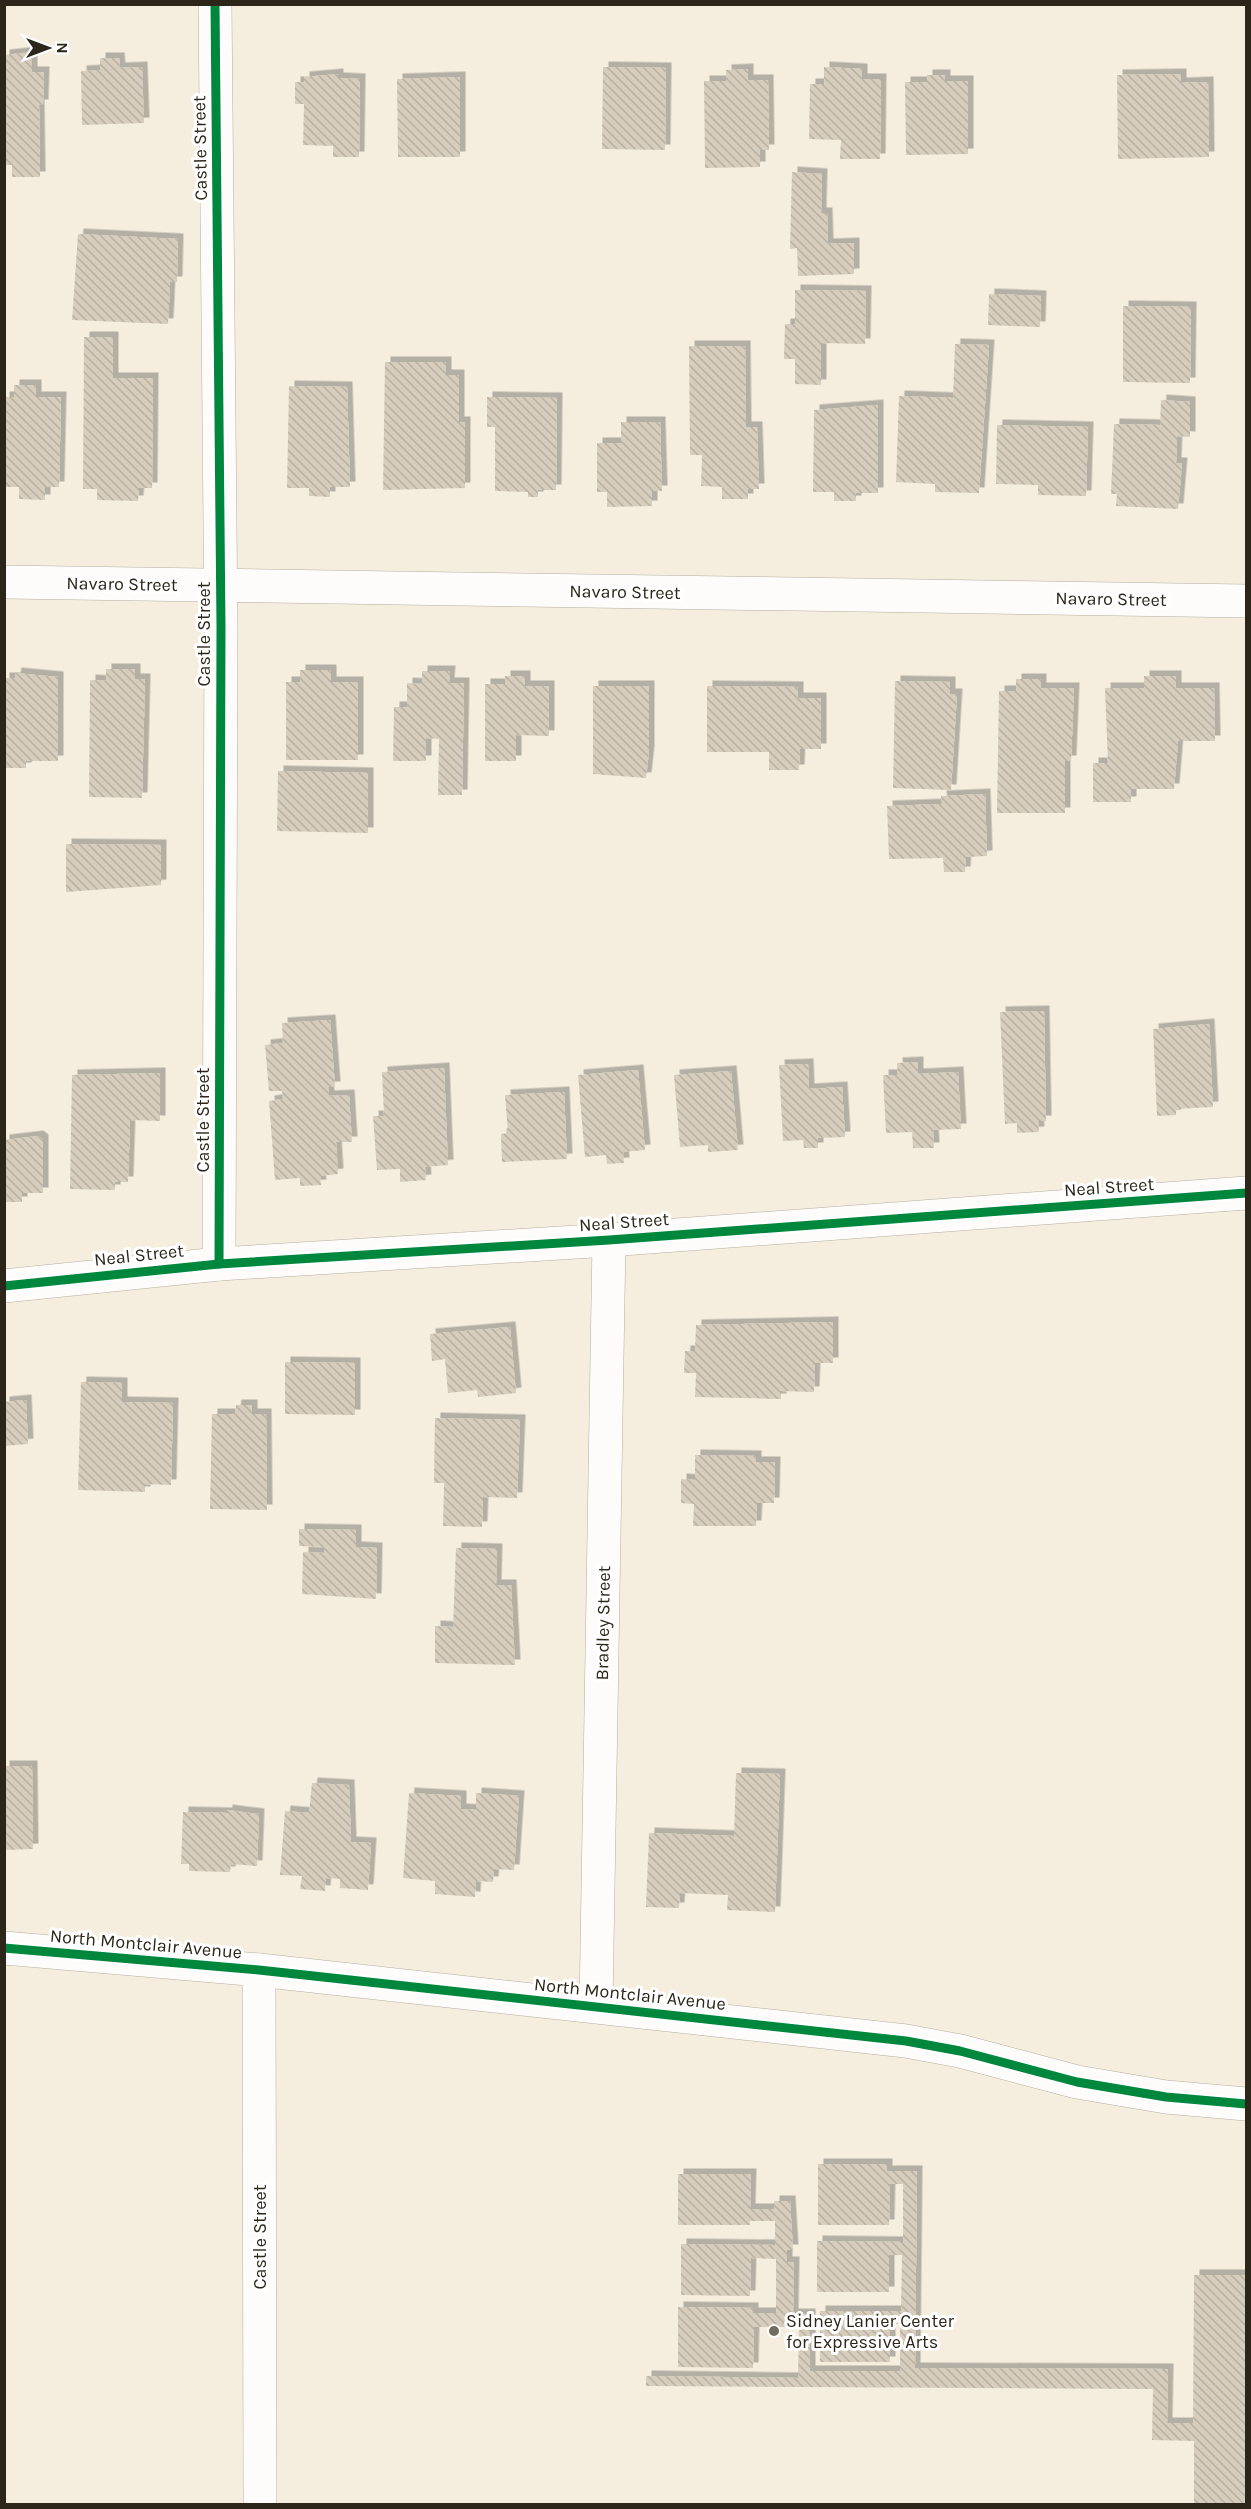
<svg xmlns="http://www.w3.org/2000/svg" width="1251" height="2509" viewBox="0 0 1251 2509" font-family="Karla,sans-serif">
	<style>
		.building { fill: url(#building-back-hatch); filter: url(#shadow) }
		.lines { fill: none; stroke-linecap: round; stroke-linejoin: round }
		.minor-casing { stroke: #b4aea2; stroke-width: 34 }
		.minor { stroke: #fefcfa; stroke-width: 33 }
		.cycleway-casing { stroke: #fff; stroke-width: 13 }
		.cycleway { stroke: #00873e; stroke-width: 9 }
		.poi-dot { fill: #726c5f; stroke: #fff; stroke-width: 2 }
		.labels { text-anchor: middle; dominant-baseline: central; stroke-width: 6; stroke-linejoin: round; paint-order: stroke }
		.street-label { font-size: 18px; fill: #2c261a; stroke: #fff }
		.poi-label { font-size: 18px; fill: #2c261a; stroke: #fff; text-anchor: start }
	</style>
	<defs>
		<pattern id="building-back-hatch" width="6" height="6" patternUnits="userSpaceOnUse" patternTransform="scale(1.5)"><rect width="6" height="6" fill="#d6cdbd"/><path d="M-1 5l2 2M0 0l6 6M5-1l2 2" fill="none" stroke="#b8b0a2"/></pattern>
		<filter id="shadow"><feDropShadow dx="5.5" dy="-5.5" stdDeviation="0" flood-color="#0004"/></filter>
	</defs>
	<rect width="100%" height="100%" fill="#f5eedf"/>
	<g class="building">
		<path d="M32,52v20h12l-1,33h-4l1,72h-28v-12h-8v-110z"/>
		<path d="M100,58h19l1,10 22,-1 2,56 -62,2 -1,-54 19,-1z"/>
		<path d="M603,67l63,1 -1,82 -63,-1z"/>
		<path d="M824,67l38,2v10h19l-1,80h-40l1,-19 -32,-1 1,-55h14z"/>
		<path d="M748,69v11h20l1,70h-9v17l-55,1 -1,-87h22v-11z"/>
		<path d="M338,74v4l22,1 -1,78h-26v-11l-30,-1 1,-41h-9v-22h9v-5z"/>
		<path d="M1181,74v9l27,-1 1,75 -91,2 -1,-84z"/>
		<path d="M927,75h18v6h23v73l-62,1 -1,-73h22z"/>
		<path d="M460,77v80h-62l-1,-78z"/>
		<path d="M792,172l30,2 -1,39h6l1,31 26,-1v31l-56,2 -1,-28 -7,1z"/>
		<path d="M78,234l100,5 -1,43h-7l-2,42 -96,-4z"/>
		<path d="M795,290l71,1 -1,53 -44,-1v42l-26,-1v-25h-11l1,-35h10z"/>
		<path d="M989,294l52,2 -1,31 -52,-2z"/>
		<path d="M1123,306l68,1 -1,76 -67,-1z"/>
		<path d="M84,337h29v41h40l-1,110h-13l-1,13 -41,-1v-11h-14z"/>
		<path d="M955,344l34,1 -10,148 -44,-1v-8l-39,-2 3,-86 54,2z"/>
		<path d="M689,346h56l1,81h11l2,62h-11v10h-26v-12l-21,-1 1,-31h-12z"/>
		<path d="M385,362h61v13h13v47h6v66l-82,2z"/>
		<path d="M14,385h22v12h25l-2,90h-14v13l-26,-1v-12h-15v-90h10z"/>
		<path d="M289,386l58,1 3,100h-20v10l-21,-1v-8h-22z"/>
		<path d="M487,397l70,1 -1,92h-18v7h-10v-5l-33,-1v-64h-8z"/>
		<path d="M1161,400l29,2v35l-13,-1 -1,27h6l-4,46 -62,-3 1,-12h-6l3,-70 46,1z"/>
		<path d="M878,405v88h-22v8h-22v-9h-21l1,-82z"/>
		<path d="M621,422h39l2,69h-10v15l-45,1v-15h-10v-49h24z"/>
		<path d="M997,425l91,2 -2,69 -48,-1v-10l-42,-1z"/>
		<path d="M106,669h29v10h10l-3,119 -53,-1 1,-117 16,1z"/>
		<path d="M300,670h31v12h27v78h-72v-78h14z"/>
		<path d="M422,671h28l-1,12h15l-2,112h-24l1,-56 -13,-1v23h-33l1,-54h13v-24l15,1z"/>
		<path d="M16,673l42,4v84h-32v7h-22v-90h11z"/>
		<path d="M505,676h20v10h24v50l-33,-1v26h-31v-77h20z"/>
		<path d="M1144,676h32v12h38l1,53h-37l-4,48h-43v13h-38v-39h15l-3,-75h39z"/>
		<path d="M1016,679h25v9h33l-3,73h-6v52h-68l2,-122h17z"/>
		<path d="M895,681l55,1v12h7l-6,96 -58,-2z"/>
		<path d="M593,686h56v65l-3,27 -53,-4z"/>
		<path d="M707,686l91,1v11h23v51h-21l-1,21h-30v-18h-62z"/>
		<path d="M278,771l90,2v60l-91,-2z"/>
		<path d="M985,794l2,62 -21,1 -1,15h-21l-1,-14 -54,1 -2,-53 55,-2 -1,-8z"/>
		<path d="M66,844l95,1v40l-95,7z"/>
		<path d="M1044,1011l2,110h-8l1,11 -22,1v-10l-12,1 -5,-112z"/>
		<path d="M330,1020l5,67h-7l1,9 20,-1 3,47h-16l2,32 -18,2 1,9 -21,1v-8l-25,2 -6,-79 14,-2 -1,-8h-13l-4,-46 18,-2 -1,-20z"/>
		<path d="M1209,1024l4,83 -37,2v6l-19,1 -4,-87z"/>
		<path d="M918,1062v12l40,-2 3,57 -28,1 1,18h-21l-1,-16 -26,1 -3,-58h15l-1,-12z"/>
		<path d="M808,1064l1,25 33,-2 3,50 -27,1v10h-14l-1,-8 -20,1 -4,-76z"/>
		<path d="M444,1068l4,97 -23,2 1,13 -26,2v-13l-23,1 -4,-54h11l-2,-44z"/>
		<path d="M638,1070l7,80 -22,2 1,11 -17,1 -1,-9 -21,2 -7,-82z"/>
		<path d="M731,1071l7,79 -30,2v-7l-28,2 -6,-72z"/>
		<path d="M160,1073v48l-30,-1 -2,62h-13v8l-45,-1 2,-114z"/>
		<path d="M564,1092l3,67 -65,3 -1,-28 7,-1 -3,-38z"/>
		<path d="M38,1136l5,4v53h-21v9h-18v-62z"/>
		<path d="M833,1322v41h-18l-1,29 -33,-1v8l-86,-2 1,-24h-12l1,-22h10l1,-26z"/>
		<path d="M510,1327l6,66 -38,4 -1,-7 -29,3 -3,-34 -13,2 -2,-27z"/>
		<path d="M285,1362l70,1v52l-70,-1z"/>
		<path d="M81,1382l41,1v19l51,1 -2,82 -26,-1v8l-67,-2z"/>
		<path d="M26,1400l2,44 -24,2v-44z"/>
		<path d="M236,1405h16v9h14l1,96 -57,-1 2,-95h23z"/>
		<path d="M435,1418l85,2 -3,78 -34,-1 -1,30 -39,-1 1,-43h-10z"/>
		<path d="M695,1455l61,1v6h19l-1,41h-17l-1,23h-63l1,-22 -13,-1v-24l14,1z"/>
		<path d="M299,1529l57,1v17l21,1 -1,51 -74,-5 1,-42 21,1v-6l-25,-1z"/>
		<path d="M456,1548l41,1 -1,36h15l4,80 -80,-2v-37l18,1z"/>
		<path d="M4,1766h28l1,83 -29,1z"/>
		<path d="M736,1773l44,1 -5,138 -48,-2 1,-15 -48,-2 -1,15 -33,-1 3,-74 85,3z"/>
		<path d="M312,1783l37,2 2,57 20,1 -3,47 -28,-2v-9l-14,-1 -1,13 -25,-2 2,-13 -22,-1 5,-64 24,2z"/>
		<path d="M409,1793l52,3v13l15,1v-17l43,3 -5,74 -20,-1 -1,13 -17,-1 -1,16 -40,-3v-13l-32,-3z"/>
		<path d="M227,1810l32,4 -2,52 -26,-2 -1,8 -41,-1v-7h-8l2,-52 44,1z"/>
		<path d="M818,2164h69v7h30l-2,197 253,1 -1,54h26l1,-148h52v229h-52v-63l-42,-1 1,-51 -507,-3v-10l152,2 1,-51h-45l-1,41 -75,-1v-60l75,1v5h23v-54l-25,-1 -1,38 -69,-1v-51l94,1v-24h-25v4h-72v-51h73l-1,35h24v-8h16l3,49h-6v12h7l-1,52h17v57h90v-47h-10v38h-70v-51h81l1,-56h-13v37h-72v-51l86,1v-58h-13l-1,41h-71z"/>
	</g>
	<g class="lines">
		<g class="minor-casing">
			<g id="minor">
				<path d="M215,4l6,623 -2,637"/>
				<path d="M4,582l1242,19"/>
				<path d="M4,1286l215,-22 390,-24 637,-47"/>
				<path d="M4,1948l255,22 647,71 54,10 117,31 89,15 80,7"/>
				<path d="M259,1970l1,534"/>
				<path d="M596,2006l13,-766"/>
			</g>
		</g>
		<use href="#minor" class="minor"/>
		<g class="cycleway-casing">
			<g id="cycleway">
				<path d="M215,4l6,623 -2,637"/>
				<path d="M4,1286l215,-22 390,-24 637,-47"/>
				<path d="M4,1948l255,22 647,71 54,10 117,31 89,15 80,7"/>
			</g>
		</g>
		<use href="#cycleway" class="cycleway"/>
	</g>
	<circle class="poi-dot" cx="774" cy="2331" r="6"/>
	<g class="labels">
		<g class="street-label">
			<text transform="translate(200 148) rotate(-91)">Castle Street</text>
			<text transform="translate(122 584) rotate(1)">Navaro Street</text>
			<text transform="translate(625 592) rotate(1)">Navaro Street</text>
			<text transform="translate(1111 599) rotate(1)">Navaro Street</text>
			<text transform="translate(204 634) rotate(-90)">Castle Street</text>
			<text transform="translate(203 1120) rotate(-90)">Castle Street</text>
			<text transform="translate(1109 1187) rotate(-4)">Neal Street</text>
			<text transform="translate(624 1222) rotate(-4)">Neal Street</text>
			<text transform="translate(139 1255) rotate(-6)">Neal Street</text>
			<text transform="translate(603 1623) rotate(-89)">Bradley Street</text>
			<text transform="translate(146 1944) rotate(5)">North Montclair Avenue</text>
			<text transform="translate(630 1994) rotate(6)">North Montclair Avenue</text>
			<text transform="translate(260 2237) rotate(-90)">Castle Street</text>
		</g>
		<g class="poi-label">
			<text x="786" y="2321">Sidney Lanier Center<tspan x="786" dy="21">for Expressive Arts</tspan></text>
		</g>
	</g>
	<rect width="1251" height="2509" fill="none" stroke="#2c261a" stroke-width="12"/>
	<g transform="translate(48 48) rotate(90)" stroke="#ffffff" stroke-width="4.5" paint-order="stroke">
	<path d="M0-4.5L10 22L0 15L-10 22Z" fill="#2c261a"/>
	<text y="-9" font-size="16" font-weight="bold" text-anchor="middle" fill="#2c261a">N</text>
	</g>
</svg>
